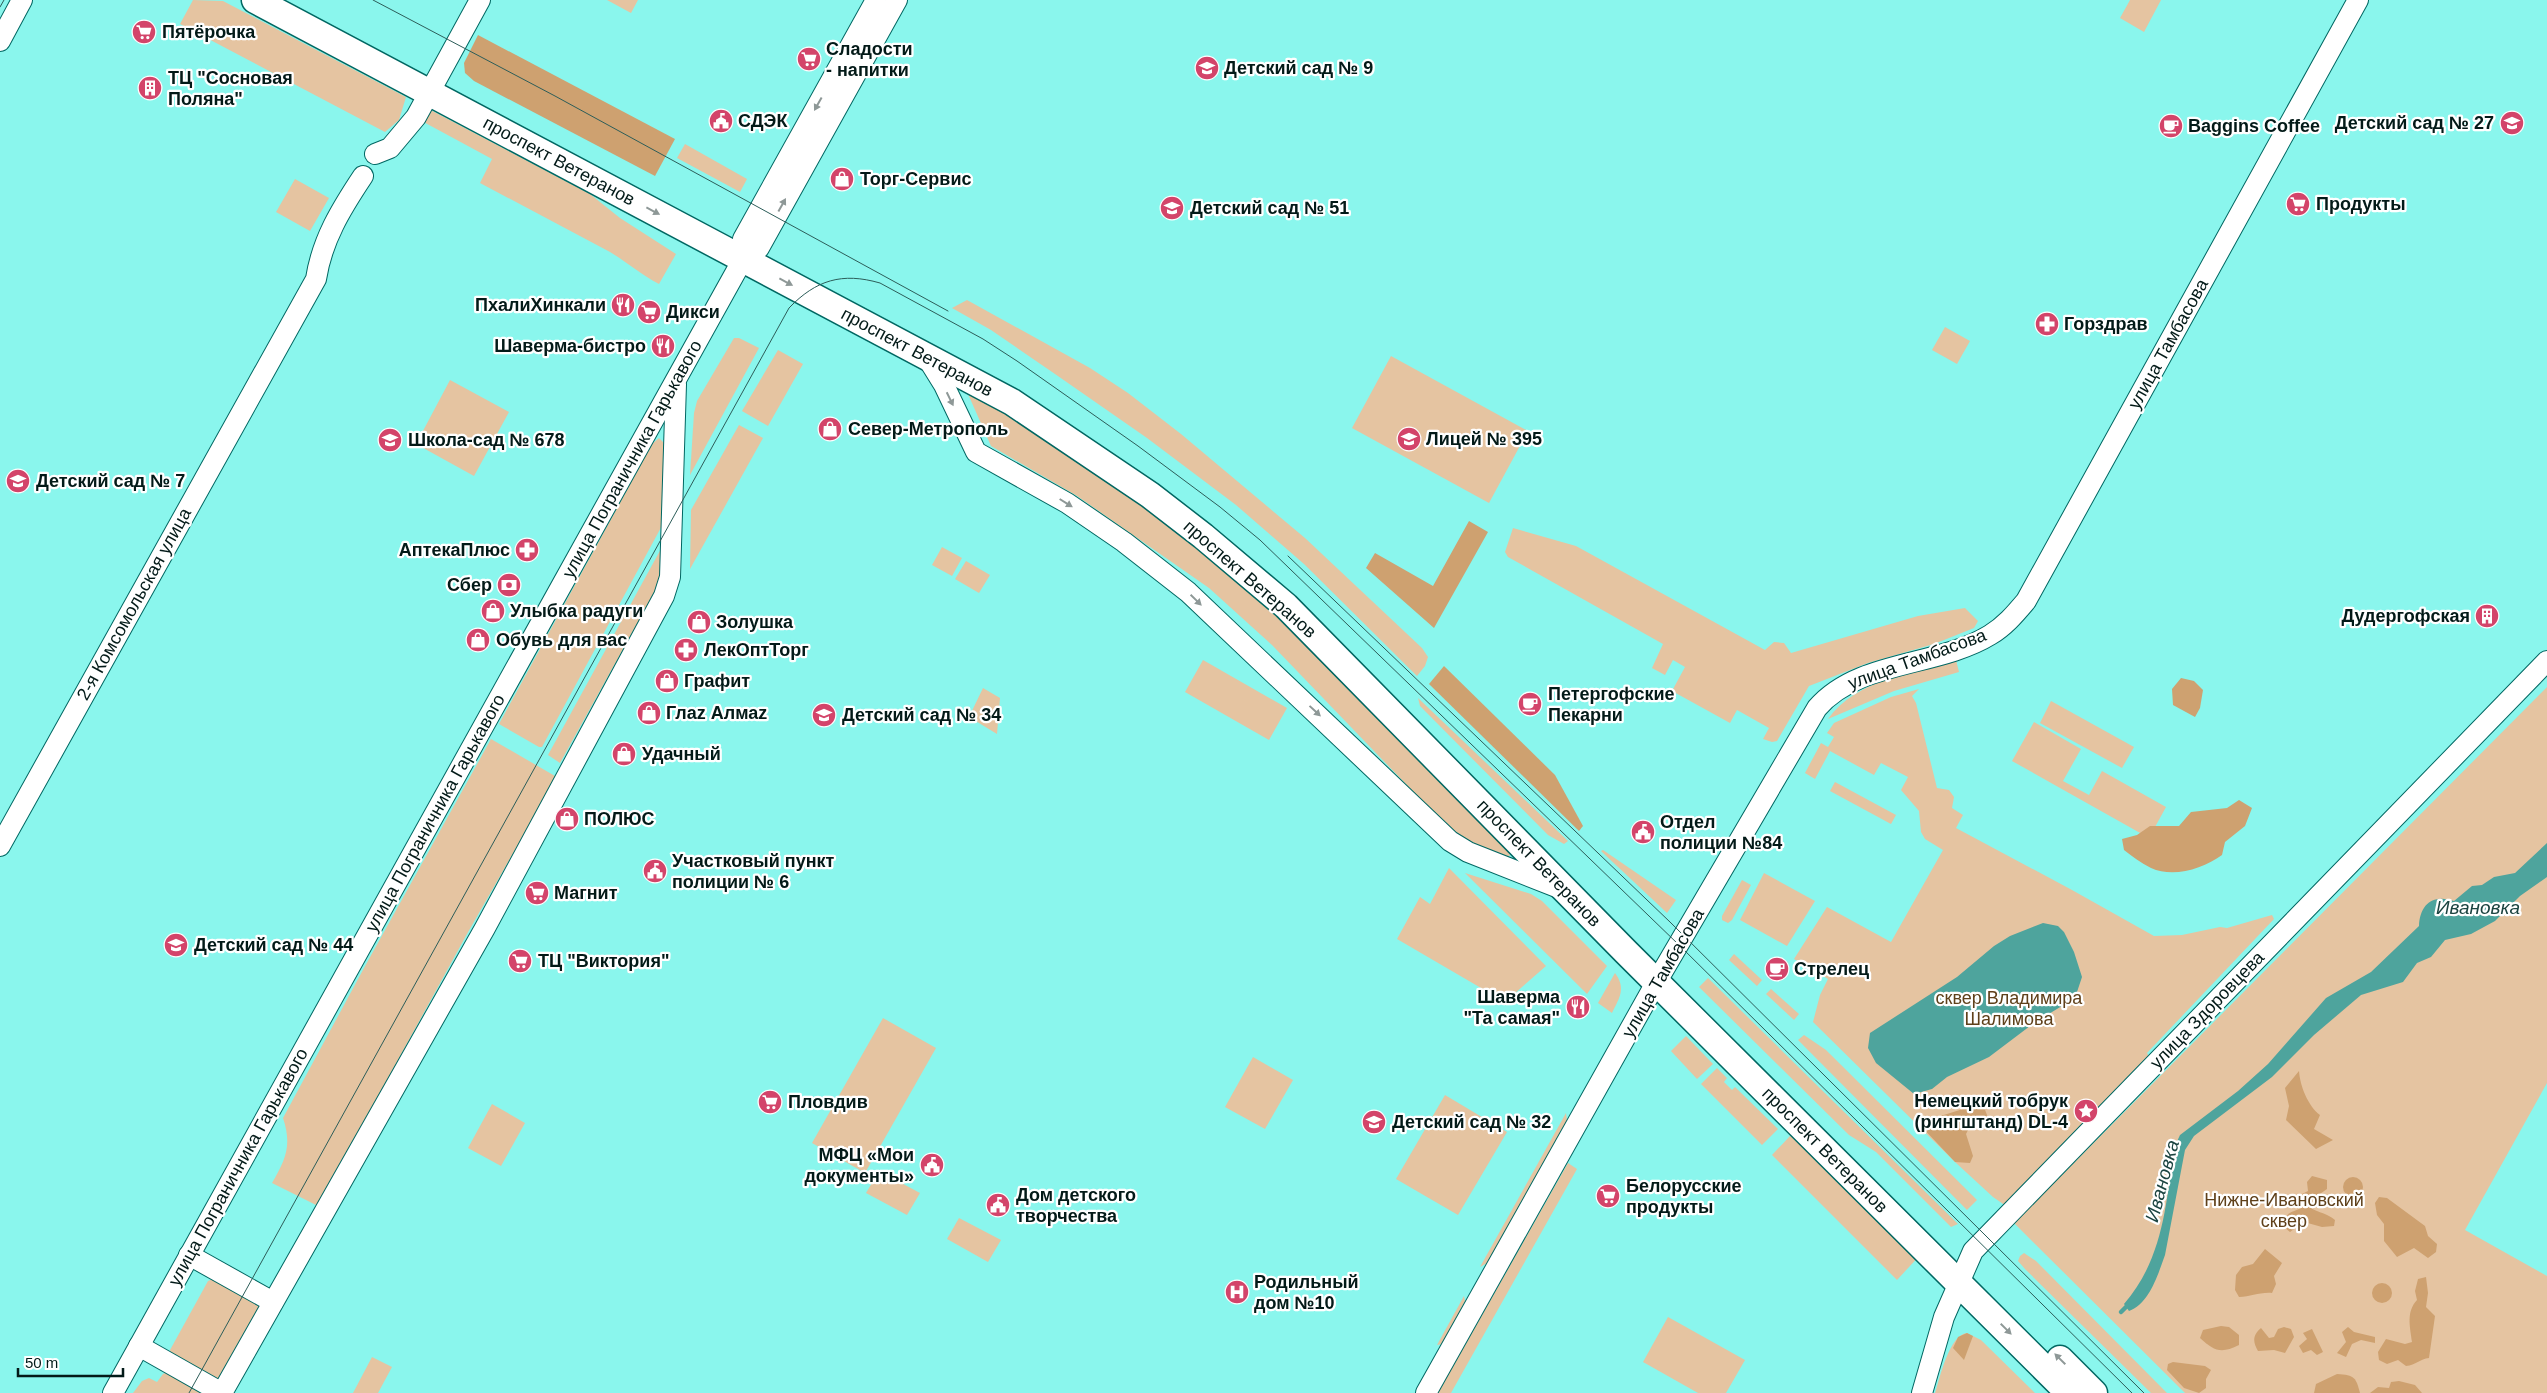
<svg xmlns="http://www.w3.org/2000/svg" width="2547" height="1393" viewBox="0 0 2547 1393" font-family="Helvetica,sans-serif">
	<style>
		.green { fill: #e5c4a1 }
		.forest { fill: #cea170 }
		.water { fill: #4ea49d }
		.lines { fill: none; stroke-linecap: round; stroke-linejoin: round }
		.stream { stroke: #4ea49d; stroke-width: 4.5 }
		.minor-casing { stroke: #006762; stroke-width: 22 }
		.major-casing { stroke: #006762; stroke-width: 29 }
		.minor { stroke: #fff; stroke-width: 20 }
		.major { stroke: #fff; stroke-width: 26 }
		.tram { stroke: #2c5d59; stroke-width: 1 }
		.oneway { fill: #8e9897 }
		.labels { text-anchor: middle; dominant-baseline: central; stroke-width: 4.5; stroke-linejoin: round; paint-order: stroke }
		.poi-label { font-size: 18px; font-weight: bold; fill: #031a18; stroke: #fff; text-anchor: start }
		.street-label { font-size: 18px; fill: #031a18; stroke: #fff }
		.park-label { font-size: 18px; fill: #5f401a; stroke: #fff }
		.water-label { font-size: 19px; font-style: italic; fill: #1c4441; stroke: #fff }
	</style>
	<rect width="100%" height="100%" fill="#8af6ed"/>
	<g class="green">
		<path d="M193,0l30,1 183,96 -7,23 -14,12 -205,-108z"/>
		<path d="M607,0h31l-7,13z"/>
		<path d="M2130,0h31l-17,32 -24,-14z"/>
		<path d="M425,107l165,87 30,24 56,36 -17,30c-19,-10 -31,-21 -49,-32l-130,-69 12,-24 -74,-40z"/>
		<path d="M685,144l62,35 -7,13 -63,-34z"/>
		<path d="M295,179l34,19 -19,33 -34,-19z"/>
		<path d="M967,300l123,68 38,25 53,41 124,104 117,110 6,9 -3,9 -8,10 -113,-112 -68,-59 -89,-67 -92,-64 -64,-44 -39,-22z"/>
		<path d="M1945,327l25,14 -13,23 -25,-14z"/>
		<path d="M734,338h5l20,10 -69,127 4,-62 3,-12z"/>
		<path d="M778,350l25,14 -35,62 -26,-15z"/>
		<path d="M1391,356l137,75 -39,72 -137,-75z"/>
		<path d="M450,380l59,32 -35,64 -58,-32z"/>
		<path d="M964,385l185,120 124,99 242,247 -10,8 -53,-27 -180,-187 -63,-57 -132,-92 -86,-50z"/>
		<path d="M739,425l24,13 -73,131 1,-59z"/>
		<path d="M659,438l7,7 -2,77 -122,225h-3l-40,-23 153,-280z"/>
		<path d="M1513,528l63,18 189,104 9,-8 10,1 7,10 127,-37 47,-8 13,13 -4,7 -40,16 -66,19 -59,23 -32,55 -5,1 -9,-3 6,-11 -32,-18 -7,13 -58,-32 13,-24 -12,-7 -8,15 -13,-7 11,-24 -155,-87 -3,-5z"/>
		<path d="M662,547v23l-4,16 -98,177 -12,-8z"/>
		<path d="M942,547l20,11 -10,18 -20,-11z"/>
		<path d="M966,561l24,14 -11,18 -24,-14z"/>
		<path d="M1203,660l84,48 -18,32 -84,-48z"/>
		<path d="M1956,660l3,12 -65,19 -66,28c28,-39 85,-47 128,-59z"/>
		<path d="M2547,687v396l-82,147 82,46v117h-362l-171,-170z"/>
		<path d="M983,688l17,10 -3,36 -28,-17z"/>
		<path d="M1919,689l-7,7 4,7 21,85 12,2 5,7 -2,11 11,7 -7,13 116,62 82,46 28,-1 38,-8 7,1 45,-13 2,4 -127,134 3,5 -144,148 -13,-9 -38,-35 -142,-140 7,-27 8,-16 -34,-20 33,-52 64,35 52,-92 -18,-11 -4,-7 -2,-21 -18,-21 7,-13 -27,-14 -7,12 -44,-24 -15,28 -10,-6 16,-30 7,4 6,-10 -7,-4 7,-10 57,-26z"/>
		<path d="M1418,698l150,143 -4,3 -16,-9 -128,-129z"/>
		<path d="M2051,701l83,46 -12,21 -82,-45z"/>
		<path d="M2034,722l47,27 -18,32 26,14 13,-24 64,36 -17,31 -137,-77z"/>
		<path d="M491,739l64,37v4l-88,154 -149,272 -46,-23c14,-24 20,-38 11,-65l81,-150z"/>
		<path d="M1835,782l61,33 -5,9 -61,-33z"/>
		<path d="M1603,850l73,50 -9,13 -66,-62z"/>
		<path d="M1449,868l97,98 -41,36 -108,-63 23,-42 10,7z"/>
		<path d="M1465,873l66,21 11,7 65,65 -20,28z"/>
		<path d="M1764,873l51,28 -28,45 -47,-26z"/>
		<path d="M1742,880l9,5 -19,35 -4,3 -6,-3v-4z"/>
		<path d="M1734,954l28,26 -5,6 -28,-26z"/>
		<path d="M1615,973c11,15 5,24 -3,40l-14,-10z"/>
		<path d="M1708,978l250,246 -7,3 -75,-75 -27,-17 -150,-148z"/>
		<path d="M1771,989l28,25 -5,6 -28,-26z"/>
		<path d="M883,1018l53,30 -71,125 -53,-30z"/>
		<path d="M1804,1035l22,15 151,150 -10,10 -169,-170z"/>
		<path d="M1686,1036l27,28 -16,15 -26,-28z"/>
		<path d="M1253,1057l40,23 -28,49 -40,-22z"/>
		<path d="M1717,1068l10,10 -3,4 8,8 3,-3 43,42 -16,16 -61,-61z"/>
		<path d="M1445,1095l62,37 -49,83 -62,-36z"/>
		<path d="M492,1104l33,19 -24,43 -33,-18z"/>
		<path d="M1566,1113l1,8 -80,142 -7,4z"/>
		<path d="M1790,1136l35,21 97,96 -25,27 -125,-125z"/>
		<path d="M1568,1163l9,6 -126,224h-13z"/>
		<path d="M879,1171l41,22 -13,22 -41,-22z"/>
		<path d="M959,1218l42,22 -13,22 -41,-23z"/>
		<path d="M2024,1253l12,8 131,132h-16l-126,-124 -7,-8 2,-5z"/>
		<path d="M213,1279l46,26 -1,7 -35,63 -6,5 -46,-26 -1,-4 38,-69z"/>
		<path d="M1464,1296l1,5 -23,43 -5,1z"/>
		<path d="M1668,1317l77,43 -19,33h-28l-55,-31z"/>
		<path d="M1967,1333l14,7 54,53h-100c5,-15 14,-58 32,-60z"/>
		<path d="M372,1357l20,10 -14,26h-25z"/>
		<path d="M169,1371l38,22h-74l9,-12 7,-3 8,4 6,-8z"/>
	</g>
	<g class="forest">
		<path d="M478,35l197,104 -20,37 -181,-95 -9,-8 -1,-10z"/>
		<path d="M1469,521l19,11 -54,96 -68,-60 9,-15 58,33z"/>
		<path d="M1444,666l111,109 28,51 -4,5 -150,-147z"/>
		<path d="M2181,678l13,3 9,9 -3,18 -5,9 -22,-12 -1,-16z"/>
		<path d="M2239,800l13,8 -7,18 -20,16 -3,13c-19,14 -49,23 -71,13 -10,-5 -19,-12 -27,-18l-2,-11 15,-4 13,-9h29l12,-14 36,-4z"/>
		<path d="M2299,1071c1,15 9,35 21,44l-6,14 19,11 -17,9 -30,-29 3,-14 -4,-18z"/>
		<path d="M1979,1104l5,3 3,8 -2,10 -16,3 -3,6 7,22 -3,7 -15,-1 -37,-39z"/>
		<path d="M2312,1176l15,4v9l-13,9 -3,10c8,5 16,5 24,12l-1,6 -12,1 -18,-5 -14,10 -6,-5c3,-15 3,-13 15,-18l2,-3 -1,-11 8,-4 -1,-9z"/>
		<circle cx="2353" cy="1187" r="10"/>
		<path d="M2379,1197l8,1 38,28 3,10 9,8 -1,8 -8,6 -14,-10 -17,9 -13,-16v-17l-7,-9 -2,-12z"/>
		<path d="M2265,1249l17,14 -8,13 2,8 -4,9c-13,-1 -21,4 -33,4l-4,-7 1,-15 6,-8 11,-3z"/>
		<path d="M2426,1277l2,16 -2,14 9,9 -6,42c-9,1 -13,7 -23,8l-8,-6 -11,4 -8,-4 -1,-8 8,-13 19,5 7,-2c-2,-16 -6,-30 5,-42l-2,-9 3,-12z"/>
		<circle cx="2382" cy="1293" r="10"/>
		<path d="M2221,1326l8,1 10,8v10c-18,9 -25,6 -39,-7l3,-8z"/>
		<path d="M2284,1327l7,2 3,8 -9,16 -11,-3 -16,1c-5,-9 -6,-15 3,-23l8,10 5,-1 4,-8z"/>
		<path d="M2348,1327l6,5 21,5v6l-14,-3 -9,4 -6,13 -9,-4 9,-11 -4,-10z"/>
		<path d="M2312,1329l11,23 -6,3 -6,-5 -8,3 -4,-7 8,-7 -4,-6z"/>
		<path d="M1967,1333l6,3 -9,24 -11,-12 5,-11z"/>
		<path d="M2173,1362l32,4 6,4 -5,9v9l-7,5 -15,-5 -17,-18 1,-6z"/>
		<path d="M2337,1374c18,1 19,4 23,19h-46l2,-9z"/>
		<path d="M2399,1381l16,4 7,8h-52l8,-6 11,1 2,-6z"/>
	</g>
	<g class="water">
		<path d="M2547,843v34l-27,19 -25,25 -24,13 -26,6 -14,17 -14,6 -14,19 -42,13 -47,40 -42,42 -78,59 -9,14 -20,105c-7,19 -15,48 -36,56l-5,-7c39,-45 42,-99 50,-156l6,-13 58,-44 30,-27 58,-66 45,-26 48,-46c1,-22 14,-32 35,-25l18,-15 10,-1 12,-8 21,-4z"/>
		<path d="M2043,923l15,3 6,6 10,20 8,25 -7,21 -41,25 -45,34 -42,20 -15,12 -18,5 -38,-31 -8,-15 2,-15 87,-56 37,-31 16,-10z"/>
	</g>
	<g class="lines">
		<path class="stream" d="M2121,1312l8,-8"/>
		<g class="minor-casing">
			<g id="minor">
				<path d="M0,41l22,-41"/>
				<path d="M375,154l15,-6 26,-31 64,-117"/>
				<path d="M743,259v-20l133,-239"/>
				<path d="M926,356l18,29 32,67 91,51 57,39 64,50 262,249 18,11 91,36"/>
				<path d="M0,846l316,-567c6,-39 25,-70 47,-103"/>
				<path d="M189,1255l84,47"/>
				<path d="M139,1346l83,47"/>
				<path d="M113,1393l630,-1134 16,-11 138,-248"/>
				<path d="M222,1393l263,-465 179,-332 6,-19 6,-193"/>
				<path d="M1426,1393l231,-412 160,-273c41,-48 121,-41 173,-73 15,-9 25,-21 36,-34l332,-601"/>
				<path d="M1922,1393l22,-76 29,-66 574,-590"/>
			</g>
		</g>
		<g class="major-casing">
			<g id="major">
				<path d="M255,0l757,402 138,93 53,41 83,70 340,346 443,441"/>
				<path d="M2060,1359l34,34"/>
			</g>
		</g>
		<use href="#minor" class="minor"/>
		<use href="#major" class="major"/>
		<g class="tram">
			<path d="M373,0l182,96 393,215"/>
			<path d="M0,7l4,-7"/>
			<path d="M1288,556l382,366 474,471"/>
			<path d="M189,1393l600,-1085c27,-28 53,-36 91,-25l103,56 34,22 121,85 82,61 40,33 419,405 453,448"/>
		</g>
	</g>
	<defs><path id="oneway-solid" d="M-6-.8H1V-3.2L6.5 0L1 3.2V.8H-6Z" transform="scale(1.25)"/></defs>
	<g class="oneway">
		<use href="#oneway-solid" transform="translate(818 104) rotate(119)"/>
		<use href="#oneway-solid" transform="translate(782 205) rotate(-61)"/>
		<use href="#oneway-solid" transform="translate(653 211) rotate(28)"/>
		<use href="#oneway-solid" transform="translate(786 282) rotate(28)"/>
		<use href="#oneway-solid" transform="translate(950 399) rotate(64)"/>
		<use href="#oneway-solid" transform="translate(1066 503) rotate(32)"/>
		<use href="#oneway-solid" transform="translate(1196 600) rotate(44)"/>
		<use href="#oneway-solid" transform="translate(1315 711) rotate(43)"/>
		<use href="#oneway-solid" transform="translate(2006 1329) rotate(45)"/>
		<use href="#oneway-solid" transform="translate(2060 1359) rotate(-135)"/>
	</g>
	<defs>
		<g id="supermarket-disc" transform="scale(1.25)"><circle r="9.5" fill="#d3446a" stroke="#fff"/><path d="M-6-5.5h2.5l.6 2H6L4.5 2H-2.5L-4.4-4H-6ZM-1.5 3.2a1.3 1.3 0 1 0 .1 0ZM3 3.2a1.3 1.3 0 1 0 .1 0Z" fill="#fff"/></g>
		<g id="school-disc" transform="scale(1.25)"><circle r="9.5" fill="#d3446a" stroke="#fff"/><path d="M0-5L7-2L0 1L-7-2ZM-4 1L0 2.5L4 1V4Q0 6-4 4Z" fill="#fff"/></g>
		<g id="building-disc" transform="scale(1.25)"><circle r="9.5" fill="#d3446a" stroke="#fff"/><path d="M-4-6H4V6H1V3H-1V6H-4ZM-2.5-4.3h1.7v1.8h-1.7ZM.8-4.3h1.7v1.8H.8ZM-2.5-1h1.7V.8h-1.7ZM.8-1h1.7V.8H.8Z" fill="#fff"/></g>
		<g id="civic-disc" transform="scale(1.25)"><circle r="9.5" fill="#d3446a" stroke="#fff"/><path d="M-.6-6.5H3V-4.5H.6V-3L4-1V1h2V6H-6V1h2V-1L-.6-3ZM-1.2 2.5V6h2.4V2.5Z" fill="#fff"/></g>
		<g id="cafe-disc" transform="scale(1.25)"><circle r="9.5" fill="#d3446a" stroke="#fff"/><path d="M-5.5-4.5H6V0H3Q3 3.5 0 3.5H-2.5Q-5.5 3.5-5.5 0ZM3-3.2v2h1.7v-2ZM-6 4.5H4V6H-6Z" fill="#fff"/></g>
		<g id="shop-disc" transform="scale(1.25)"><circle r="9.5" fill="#d3446a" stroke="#fff"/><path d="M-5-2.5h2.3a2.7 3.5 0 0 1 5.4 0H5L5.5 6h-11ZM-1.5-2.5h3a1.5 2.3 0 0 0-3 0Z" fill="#fff"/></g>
		<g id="restaurant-disc" transform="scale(1.25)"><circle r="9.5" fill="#d3446a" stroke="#fff"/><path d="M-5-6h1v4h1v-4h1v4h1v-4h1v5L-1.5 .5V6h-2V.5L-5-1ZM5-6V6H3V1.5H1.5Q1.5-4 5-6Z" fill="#fff"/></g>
		<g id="pharmacy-disc" transform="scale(1.25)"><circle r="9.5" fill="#d3446a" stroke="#fff"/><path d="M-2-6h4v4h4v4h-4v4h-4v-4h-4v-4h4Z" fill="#fff"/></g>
		<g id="bank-disc" transform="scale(1.25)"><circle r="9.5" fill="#d3446a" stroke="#fff"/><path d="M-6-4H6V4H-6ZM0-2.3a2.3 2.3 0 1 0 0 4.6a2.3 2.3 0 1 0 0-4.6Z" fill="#fff"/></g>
		<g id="sight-disc" transform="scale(1.25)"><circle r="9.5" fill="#d3446a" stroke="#fff"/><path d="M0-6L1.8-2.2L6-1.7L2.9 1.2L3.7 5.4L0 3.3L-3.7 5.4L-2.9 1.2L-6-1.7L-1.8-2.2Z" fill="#fff"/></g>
		<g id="hospital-disc" transform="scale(1.25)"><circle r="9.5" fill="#d3446a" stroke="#fff"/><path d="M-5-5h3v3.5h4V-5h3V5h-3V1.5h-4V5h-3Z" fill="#fff"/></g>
	</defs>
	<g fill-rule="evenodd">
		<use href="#supermarket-disc" x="144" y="32"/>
		<use href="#supermarket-disc" x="809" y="59"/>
		<use href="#school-disc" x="1207" y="68"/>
		<use href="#building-disc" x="150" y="88"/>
		<use href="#civic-disc" x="721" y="121"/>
		<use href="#school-disc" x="2512" y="123"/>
		<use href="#cafe-disc" x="2171" y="126"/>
		<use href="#shop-disc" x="842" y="179"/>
		<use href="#supermarket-disc" x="2298" y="204"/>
		<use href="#school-disc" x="1172" y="208"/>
		<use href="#restaurant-disc" x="623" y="305"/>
		<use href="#supermarket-disc" x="649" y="312"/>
		<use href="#pharmacy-disc" x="2047" y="324"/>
		<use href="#restaurant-disc" x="663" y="346"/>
		<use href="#shop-disc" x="830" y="429"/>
		<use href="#school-disc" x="1409" y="439"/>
		<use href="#school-disc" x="390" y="440"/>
		<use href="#school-disc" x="18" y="481"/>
		<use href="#pharmacy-disc" x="527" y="550"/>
		<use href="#bank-disc" x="509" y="585"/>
		<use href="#shop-disc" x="493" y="611"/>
		<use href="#building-disc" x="2487" y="616"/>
		<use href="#shop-disc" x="699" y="622"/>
		<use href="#shop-disc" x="478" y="640"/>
		<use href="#pharmacy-disc" x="686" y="650"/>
		<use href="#shop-disc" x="667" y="681"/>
		<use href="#cafe-disc" x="1530" y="704"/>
		<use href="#shop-disc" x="649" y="713"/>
		<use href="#school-disc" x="824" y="715"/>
		<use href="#shop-disc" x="624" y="754"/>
		<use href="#shop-disc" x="567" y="819"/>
		<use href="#civic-disc" x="1643" y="832"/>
		<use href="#civic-disc" x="655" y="871"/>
		<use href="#supermarket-disc" x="537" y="893"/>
		<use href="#school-disc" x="176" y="945"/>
		<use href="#supermarket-disc" x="520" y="961"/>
		<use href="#cafe-disc" x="1777" y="969"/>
		<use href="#restaurant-disc" x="1578" y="1007"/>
		<use href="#supermarket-disc" x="770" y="1102"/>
		<use href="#sight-disc" x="2086" y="1111"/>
		<use href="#school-disc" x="1374" y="1122"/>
		<use href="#civic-disc" x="932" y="1165"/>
		<use href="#supermarket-disc" x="1608" y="1196"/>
		<use href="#civic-disc" x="998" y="1205"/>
		<use href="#hospital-disc" x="1237" y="1292"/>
	</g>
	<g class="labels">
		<g class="poi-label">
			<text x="162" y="32">Пятёрочка</text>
			<text x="826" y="49">Сладости<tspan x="826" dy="21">- напитки</tspan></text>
			<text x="1224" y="68">Детский сад № 9</text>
			<text x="168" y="78">ТЦ "Сосновая<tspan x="168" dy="21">Поляна"</tspan></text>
			<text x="738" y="121">СДЭК</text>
			<text x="2494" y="123" text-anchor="end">Детский сад № 27</text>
			<text x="2188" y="126">Baggins Coffee</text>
			<text x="860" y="179">Торг-Сервис</text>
			<text x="2316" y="204">Продукты</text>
			<text x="1190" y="208">Детский сад № 51</text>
			<text x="606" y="305" text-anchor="end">ПхалиХинкали</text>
			<text x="666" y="312">Дикси</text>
			<text x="2064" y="324">Горздрав</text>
			<text x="646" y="346" text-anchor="end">Шаверма-бистро</text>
			<text x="848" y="429">Север-Метрополь</text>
			<text x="1426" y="439">Лицей № 395</text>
			<text x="408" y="440">Школа-сад № 678</text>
			<text x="36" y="481">Детский сад № 7</text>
			<text x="510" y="550" text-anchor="end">АптекаПлюс</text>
			<text x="492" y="585" text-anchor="end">Сбер</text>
			<text x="510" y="611">Улыбка радуги</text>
			<text x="2470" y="616" text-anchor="end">Дудергофская</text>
			<text x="716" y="622">Золушка</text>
			<text x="496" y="640">Обувь для вас</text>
			<text x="704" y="650">ЛекОптТорг</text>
			<text x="684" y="681">Графит</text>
			<text x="1548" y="694">Петергофские<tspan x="1548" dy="21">Пекарни</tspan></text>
			<text x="666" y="713">Глаz Алмаz</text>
			<text x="842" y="715">Детский сад № 34</text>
			<text x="642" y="754">Удачный</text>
			<text x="584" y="819">ПОЛЮС</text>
			<text x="1660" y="822">Отдел<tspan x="1660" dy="21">полиции №84</tspan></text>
			<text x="672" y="861">Участковый пункт<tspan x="672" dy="21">полиции № 6</tspan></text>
			<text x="554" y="893">Магнит</text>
			<text x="194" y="945">Детский сад № 44</text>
			<text x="538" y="961">ТЦ "Виктория"</text>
			<text x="1794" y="969">Стрелец</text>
			<text x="1560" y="997" text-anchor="end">Шаверма<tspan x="1560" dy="21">"Та самая"</tspan></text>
			<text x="2068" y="1101" text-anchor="end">Немецкий тобрук<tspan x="2068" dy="21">(рингштанд) DL-4</tspan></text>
			<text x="788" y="1102">Пловдив</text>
			<text x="1392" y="1122">Детский сад № 32</text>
			<text x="914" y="1155" text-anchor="end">МФЦ «Мои<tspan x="914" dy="21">документы»</tspan></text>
			<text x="1626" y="1186">Белорусские<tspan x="1626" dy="21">продукты</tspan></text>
			<text x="1016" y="1195">Дом детского<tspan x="1016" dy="21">творчества</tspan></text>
			<text x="1254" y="1282">Родильный<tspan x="1254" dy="21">дом №10</tspan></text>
		</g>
		<g class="street-label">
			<text transform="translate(559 161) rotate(28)">проспект Ветеранов</text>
			<text transform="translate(2168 344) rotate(-61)">улица Тамбасова</text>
			<text transform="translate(917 352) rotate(28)">проспект Ветеранов</text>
			<text transform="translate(632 459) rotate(-61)">улица Пограничника Гарькавого</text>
			<text transform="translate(1250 579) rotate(41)">проспект Ветеранов</text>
			<text transform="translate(134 604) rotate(-61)">2-я Комсомольская улица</text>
			<text transform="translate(1917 659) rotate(-20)">улица Тамбасова</text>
			<text transform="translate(435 813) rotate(-61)">улица Пограничника Гарькавого</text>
			<text transform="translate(1539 863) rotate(46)">проспект Ветеранов</text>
			<text transform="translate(1663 973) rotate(-60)">улица Тамбасова</text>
			<text transform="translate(2207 1010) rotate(-46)">улица Здоровцева</text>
			<text transform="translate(1825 1150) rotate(45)">проспект Ветеранов</text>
			<text transform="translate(238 1167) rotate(-61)">улица Пограничника Гарькавого</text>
		</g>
		<g class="park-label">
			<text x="2009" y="998">сквер Владимира<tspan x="2009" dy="21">Шалимова</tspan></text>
			<text x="2284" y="1200">Нижне-Ивановский<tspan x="2284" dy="21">сквер</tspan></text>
		</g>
		<g class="water-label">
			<text x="2478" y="907">Ивановка</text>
			<text transform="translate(2162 1181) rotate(-75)">Ивановка</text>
		</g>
	</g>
	<path d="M18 1368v8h105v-8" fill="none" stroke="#031a18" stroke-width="2.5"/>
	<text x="25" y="1368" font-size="15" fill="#031a18" stroke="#ffffff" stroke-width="4" paint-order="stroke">50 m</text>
</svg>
